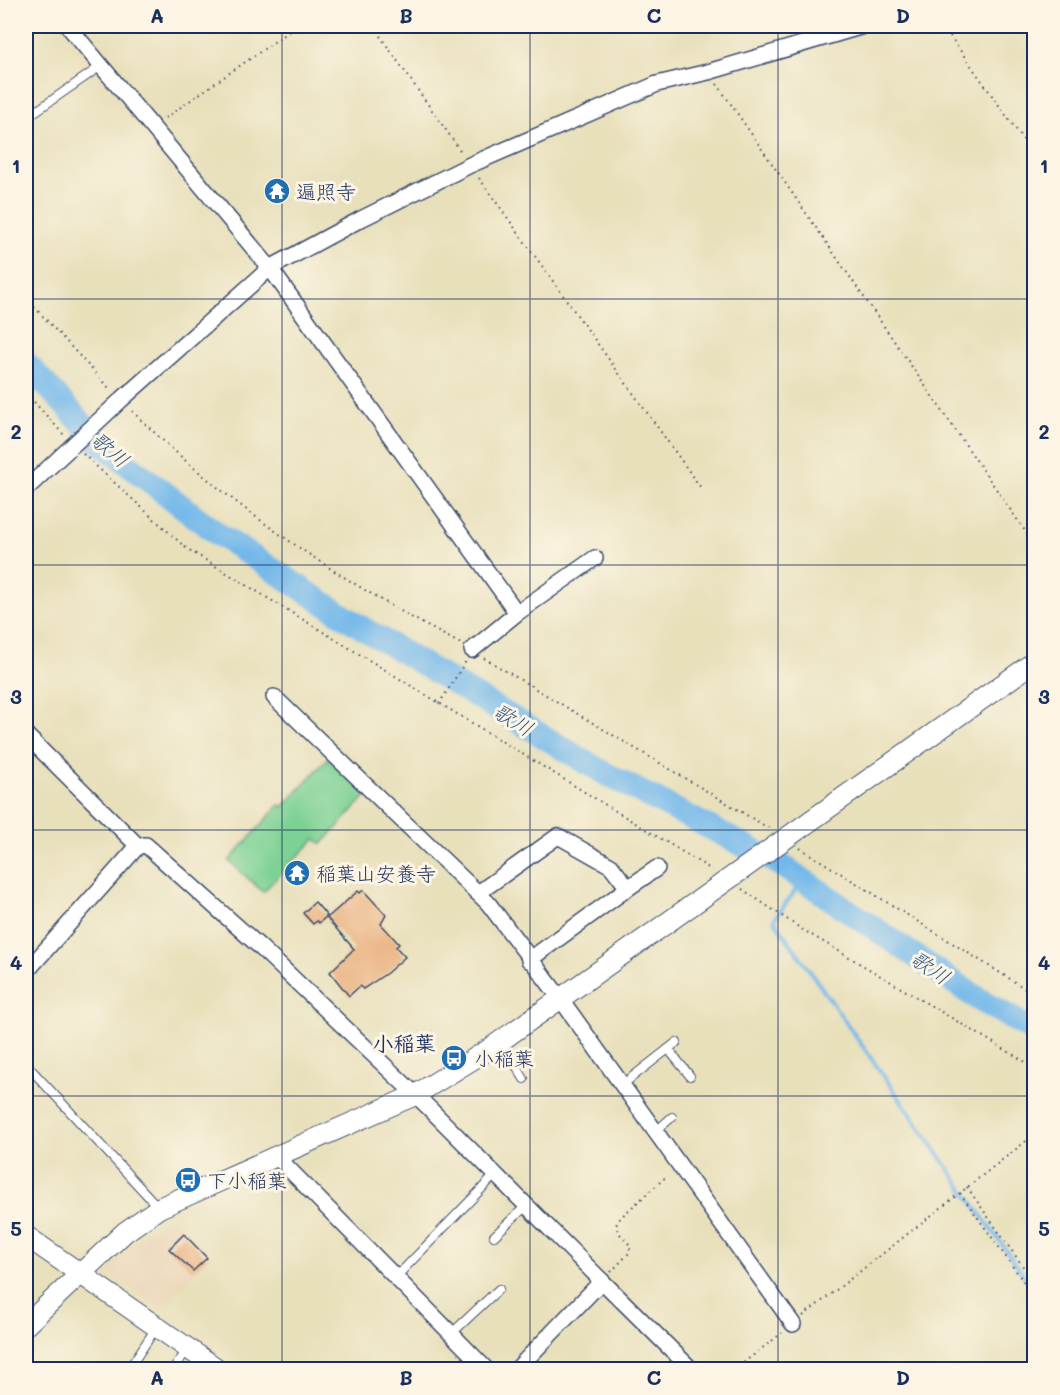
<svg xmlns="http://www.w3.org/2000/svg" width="1060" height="1395" viewBox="0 0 1060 1395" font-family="Mali,'Klee One',sans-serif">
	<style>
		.built { fill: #ebd8ba }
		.green { fill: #7dd194; stroke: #4c8079; stroke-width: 1.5 }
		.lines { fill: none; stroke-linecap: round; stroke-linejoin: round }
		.stream { stroke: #73b8ea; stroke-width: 4 }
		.river { stroke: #73b8ea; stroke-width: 24 }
		.building { fill: #ebb788 }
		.service-casing { stroke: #3a4a6c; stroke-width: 10 }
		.minor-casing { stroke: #3a4a6c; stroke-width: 18 }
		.tertiary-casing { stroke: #3a4a6c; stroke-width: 22 }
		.path { stroke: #3a4a6c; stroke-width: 2; stroke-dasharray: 1.5 4.5; stroke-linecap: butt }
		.service { stroke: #fff; stroke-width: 8 }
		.minor { stroke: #fff; stroke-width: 15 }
		.tertiary { stroke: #fff; stroke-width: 20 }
		.grid { fill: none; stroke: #1b2f5e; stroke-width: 1.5; stroke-opacity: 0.55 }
		.labels { text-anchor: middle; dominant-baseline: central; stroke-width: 6; stroke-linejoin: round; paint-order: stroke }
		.poi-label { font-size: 20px; fill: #1b2f5e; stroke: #fcf5e5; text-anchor: start }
		.water-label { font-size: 21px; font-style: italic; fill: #355888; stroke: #fcf5e5 }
		.neighbourhood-label { font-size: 21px; font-weight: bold; fill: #1b2f5e; stroke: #fcf5e5 }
		.neatline { fill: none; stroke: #1b2f5e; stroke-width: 2 }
		.grid-label { font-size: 20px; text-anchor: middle; font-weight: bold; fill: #1b2f5e }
	</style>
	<rect width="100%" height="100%" fill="#fcf5e5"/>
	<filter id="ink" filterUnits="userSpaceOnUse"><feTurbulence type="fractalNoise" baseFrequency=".0167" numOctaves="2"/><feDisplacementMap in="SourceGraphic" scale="12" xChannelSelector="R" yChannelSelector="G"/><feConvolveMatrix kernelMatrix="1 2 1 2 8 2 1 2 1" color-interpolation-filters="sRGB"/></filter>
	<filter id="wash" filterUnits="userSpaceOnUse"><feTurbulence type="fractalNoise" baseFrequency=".008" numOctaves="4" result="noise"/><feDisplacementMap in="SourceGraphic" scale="24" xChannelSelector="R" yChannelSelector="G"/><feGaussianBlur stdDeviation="1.35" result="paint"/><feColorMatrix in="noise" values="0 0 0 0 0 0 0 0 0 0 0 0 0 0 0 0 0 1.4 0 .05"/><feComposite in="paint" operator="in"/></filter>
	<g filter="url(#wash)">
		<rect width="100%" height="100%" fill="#e8e0bb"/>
		<path class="built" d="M172,1217l40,40 -51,52 -50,-35 -1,-9 37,-33z"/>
		<path class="green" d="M328,758l39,37 -45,49 -7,-5 -52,53 -34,-31 50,-56 4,2z"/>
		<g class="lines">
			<path class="stream" d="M802,881l-28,39 260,370"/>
			<path class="river" d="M26,363l74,80 118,91 143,93 243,146 174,90 202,137 54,31"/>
		</g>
		<g id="blocks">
			<g class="building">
				<path d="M363,890l23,25 -5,9 18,20 -3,3 9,10 -18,16 -24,16 -3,-3 -11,10 -19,-24 24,-23 -27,-31 31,-27 2,2z"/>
				<path d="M315,902l12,14 -8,7 -2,-2 -4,3 -10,-11z"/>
				<path d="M184,1234l23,24 -14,13 -24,-22z"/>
			</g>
		</g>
	</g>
	<g filter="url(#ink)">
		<use href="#blocks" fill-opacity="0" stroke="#3a4a6c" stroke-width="1.5"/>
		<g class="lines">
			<g class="service-casing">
				<g id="service">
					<path d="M26,118l75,-52"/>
					<path d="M502,1042l22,37"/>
					<path d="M668,1049l22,27"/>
					<path d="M26,1064l132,143"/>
					<path d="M622,1085l55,-43"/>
					<path d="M655,1132l17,-15"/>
					<path d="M494,1236l32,-30"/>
					<path d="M395,1278l101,-104"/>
					<path d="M452,1333l47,-44"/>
					<path d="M128,1370l28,-42"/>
					<path d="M173,1370l14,-20"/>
				</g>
			</g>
			<g class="minor-casing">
				<g id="minor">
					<path d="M68,26l202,242 247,345"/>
					<path d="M26,489l95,-89 149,-132 91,-49 109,-54 187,-81 51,-12 155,-46"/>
					<path d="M472,650l45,-37 78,-55"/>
					<path d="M274,697l214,206 72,95 233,326"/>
					<path d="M26,735l112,111"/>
					<path d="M628,888l29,-20"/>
					<path d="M478,893l80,-57 53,30 17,22 -99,72"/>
					<path d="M26,972l112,-126 8,-1 113,101 165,157 178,178 -86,89"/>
					<path d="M278,1158l209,212"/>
					<path d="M602,1281l90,89"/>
				</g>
			</g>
			<g class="tertiary-casing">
				<g id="tertiary">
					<path d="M26,1236l193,134"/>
					<path d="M26,1325l99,-93 34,-24 256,-113 73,-45 546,-388"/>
				</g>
			</g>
			<g class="path">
				<path d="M373,26l89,127"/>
				<path d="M943,26l91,129"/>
				<path d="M717,84l317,460"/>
				<path d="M165,118l132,-92"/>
				<path d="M479,178l222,310"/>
				<path d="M26,298l85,92"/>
				<path d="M26,393l38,42"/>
				<path d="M132,411c96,95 210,171 329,233"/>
				<path d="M83,454l103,94 526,322"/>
				<path d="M484,658l286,171"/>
				<path d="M439,704l27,-43"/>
				<path d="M800,848l234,146"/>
				<path d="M742,889l58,39 234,139"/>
				<path d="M967,1187l67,95"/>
				<path d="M960,1193l74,103"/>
				<path d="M611,1272l19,-20v-7l-12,-13 -2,-7 5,-8 47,-42"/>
				<path d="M803,1316l231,-181"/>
				<path d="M734,1370l48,-37"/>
			</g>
			<use href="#service" class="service"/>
			<use href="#minor" class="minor"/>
			<use href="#tertiary" class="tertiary"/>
		</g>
	</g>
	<path class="grid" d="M282,26v1344M530,26v1344M778,26v1344M26,299h1008M26,565h1008M26,830h1008M26,1096h1008"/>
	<defs>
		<g id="temple-disc" transform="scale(1.35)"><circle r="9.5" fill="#1f6fb2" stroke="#fcf5e5"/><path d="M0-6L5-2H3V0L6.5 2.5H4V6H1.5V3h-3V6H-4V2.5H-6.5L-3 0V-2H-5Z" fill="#fff"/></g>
		<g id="bus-disc" transform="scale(1.35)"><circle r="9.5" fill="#1f6fb2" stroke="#fcf5e5"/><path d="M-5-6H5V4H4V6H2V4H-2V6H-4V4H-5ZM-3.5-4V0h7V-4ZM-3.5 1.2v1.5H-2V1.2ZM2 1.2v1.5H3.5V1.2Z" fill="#fff"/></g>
	</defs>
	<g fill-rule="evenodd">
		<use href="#temple-disc" x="277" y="191"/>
		<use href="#temple-disc" x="297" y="873"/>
		<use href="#bus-disc" x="454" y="1058"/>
		<use href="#bus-disc" x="188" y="1180"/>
	</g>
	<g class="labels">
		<g class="poi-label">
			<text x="296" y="191">遍照寺</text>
			<text x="316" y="873">稲葉山安養寺</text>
			<text x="474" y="1058">小稲葉</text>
			<text x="207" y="1180">下小稲葉</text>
		</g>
		<g class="water-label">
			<text transform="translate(111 449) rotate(40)">歌川</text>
			<text transform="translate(514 719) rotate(31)">歌川</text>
			<text transform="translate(931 967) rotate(34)">歌川</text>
		</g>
		<g class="neighbourhood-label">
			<text x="404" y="1042">小稲葉</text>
		</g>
	</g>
	<rect width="1060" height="1395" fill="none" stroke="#fcf5e5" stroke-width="66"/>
	<rect x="33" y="33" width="994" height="1329" class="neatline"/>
	<g class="grid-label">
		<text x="157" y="23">A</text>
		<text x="406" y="23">B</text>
		<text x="654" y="23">C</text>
		<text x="903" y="23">D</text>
		<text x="16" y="173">1</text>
		<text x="1044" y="173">1</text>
		<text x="16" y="439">2</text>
		<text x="1044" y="439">2</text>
		<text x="16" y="704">3</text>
		<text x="1044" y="704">3</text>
		<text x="16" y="970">4</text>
		<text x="1044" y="970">4</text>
		<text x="16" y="1236">5</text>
		<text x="1044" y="1236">5</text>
		<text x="157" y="1385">A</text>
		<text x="406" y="1385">B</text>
		<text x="654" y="1385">C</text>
		<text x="903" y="1385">D</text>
	</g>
</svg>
